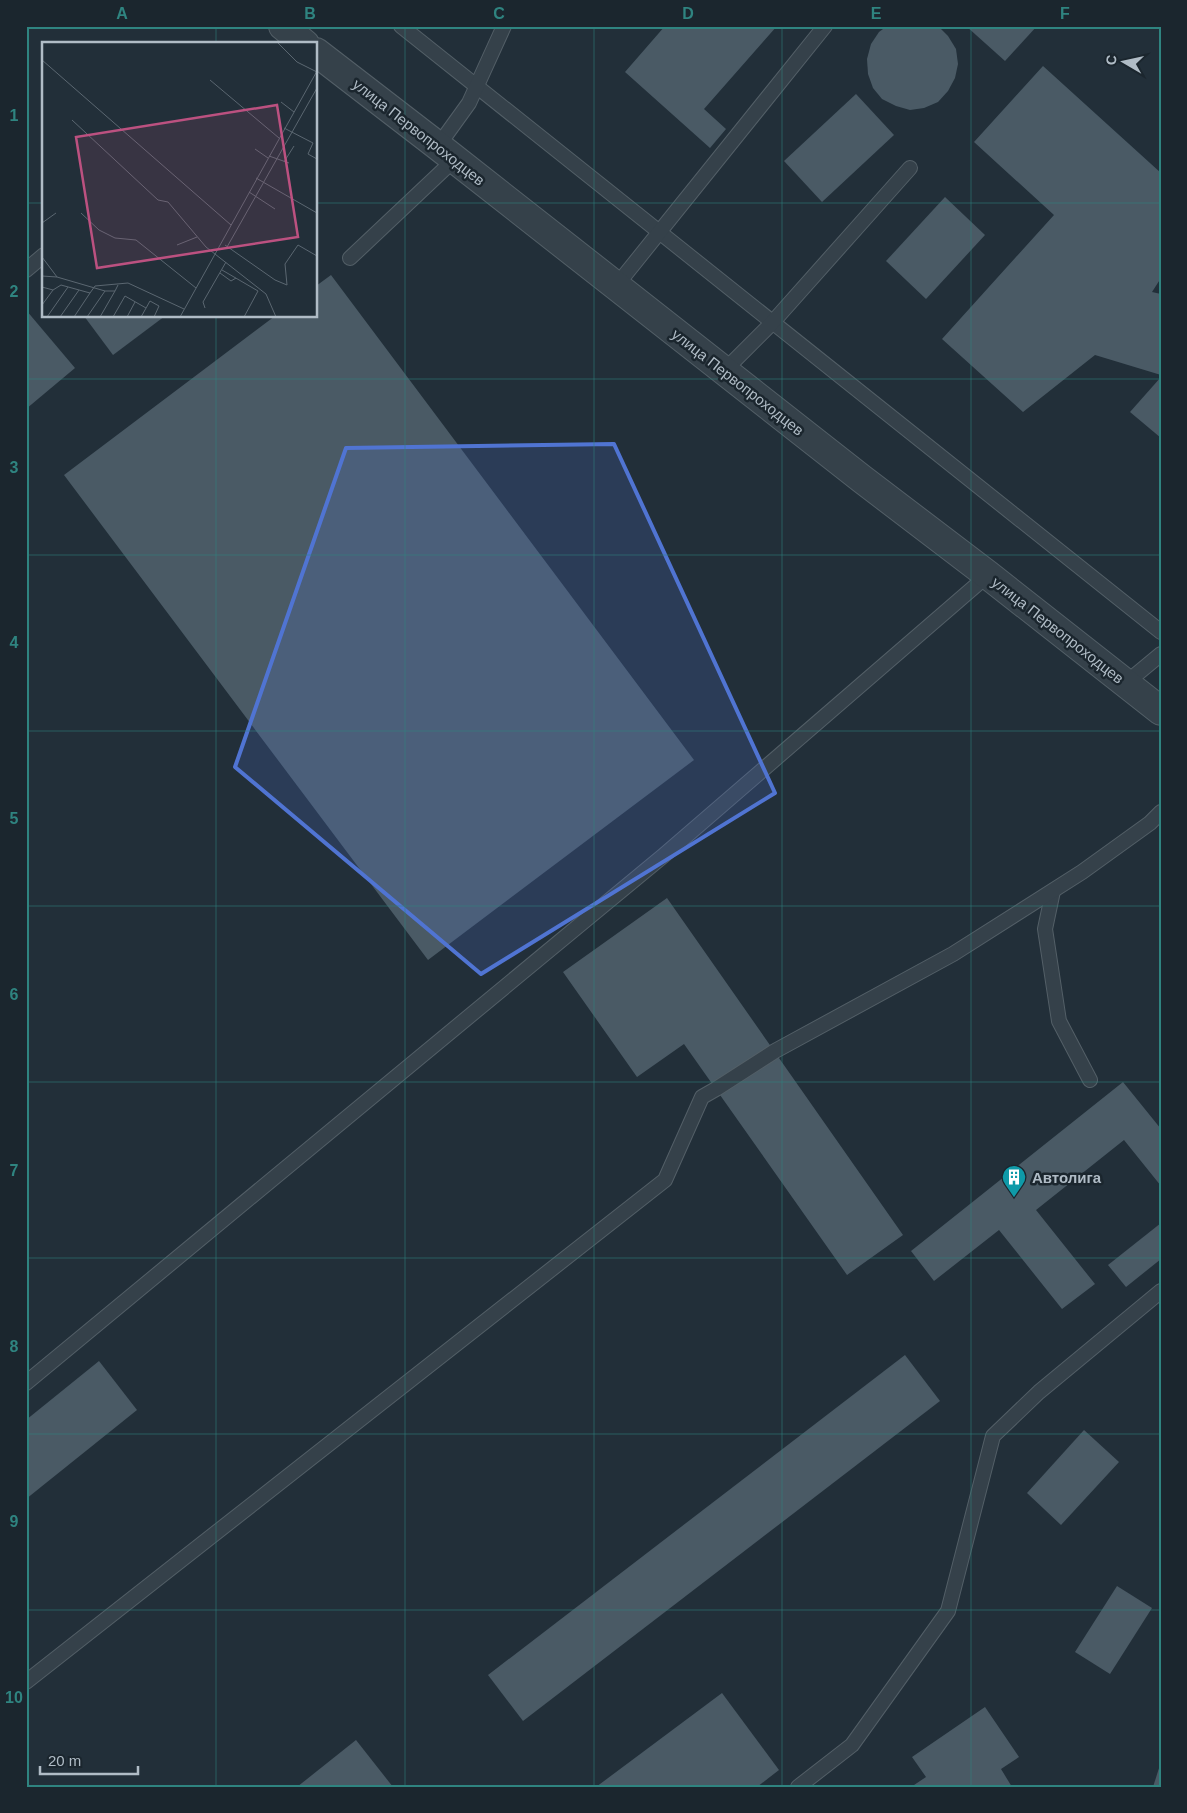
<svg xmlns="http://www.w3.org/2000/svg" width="1187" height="1813" viewBox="0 0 1187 1813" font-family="Helvetica,sans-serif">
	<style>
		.building { fill: #4a5a65 }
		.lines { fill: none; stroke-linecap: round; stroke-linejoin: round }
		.service-casing { stroke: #535f67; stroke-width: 16 }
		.tertiary-casing { stroke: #535f67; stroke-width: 30 }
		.service { stroke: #35414a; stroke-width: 14 }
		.tertiary { stroke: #35414a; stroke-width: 28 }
		.marked { fill: #5074d2; fill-opacity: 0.2; stroke: #5074d2; stroke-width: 4; stroke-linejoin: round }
		.grid { fill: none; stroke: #2f8480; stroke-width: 1; stroke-opacity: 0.55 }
		.labels { text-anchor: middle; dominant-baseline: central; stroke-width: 5; stroke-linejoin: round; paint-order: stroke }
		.street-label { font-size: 15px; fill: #b0bcc6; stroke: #1b262e }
		.poi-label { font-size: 15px; font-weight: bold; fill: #b0bcc6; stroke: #1b262e; text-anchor: start }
		.inset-road { fill: none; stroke: #5b6771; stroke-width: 1 }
		.view { fill: #bc5180; fill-opacity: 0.15; stroke: #bc5180; stroke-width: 2.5 }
		.inset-edge { fill: none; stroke: #b0bcc6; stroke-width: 2.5 }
		.neatline { fill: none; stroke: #2f8480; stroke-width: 2 }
		.grid-label { font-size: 16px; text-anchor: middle; font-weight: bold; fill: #2f8480 }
	</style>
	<rect width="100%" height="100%" fill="#222f39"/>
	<g class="building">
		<path d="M665,26h112l-73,83 22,20 -16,19 -85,-76z"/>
		<path d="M887,26h51l10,10 8,13 2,15 -3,14 -7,13 -10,11 -14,6 -14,2 -14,-4 -14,-7 -9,-11 -5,-14 -1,-15 4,-15 8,-12z"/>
		<path d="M966,26h71l-32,35z"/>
		<path d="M1043,66l118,107v105l-9,14 9,2v81l-66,-20 -72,57 -81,-73 112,-124 -80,-73z"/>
		<path d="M856,94l38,41 -72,67 -38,-41z"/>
		<path d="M945,197l40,38 -59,64 -40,-38z"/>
		<path d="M331,275l363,485 -266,200 -364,-485 211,-159h41v-30z"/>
		<path d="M26,310l49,58 -49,41z"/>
		<path d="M84,316h81l-52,39z"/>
		<path d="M1161,377v61l-31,-26z"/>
		<path d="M667,898l236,337 -56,40 -163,-231 -47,33 -74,-105z"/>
		<path d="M1123,1082l38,47v57l-37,-46 -88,70 59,74 -33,25 -63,-79 -65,51 -23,-30z"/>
		<path d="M1161,1223v36l-35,28 -18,-22z"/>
		<path d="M905,1355l35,46 -417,320 -35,-46z"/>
		<path d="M99,1361l38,49 -111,89v-79z"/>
		<path d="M1084,1430l35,32 -58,63 -34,-32z"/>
		<path d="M1117,1586l35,22 -42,66 -35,-22z"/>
		<path d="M722,1693l57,77 -22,17h-161z"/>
		<path d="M985,1707l34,50 -18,12 11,18h-101l15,-10 -14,-20z"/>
		<path d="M356,1740l37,47h-96z"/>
		<path d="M1160,1765l1,22h-8z"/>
	</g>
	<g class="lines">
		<g class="service-casing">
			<g id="service">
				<path d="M401,26l760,606"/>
				<path d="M438,146l31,-43 35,-77"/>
				<path d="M350,258l105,-99"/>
				<path d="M26,270l18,-15"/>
				<path d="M616,286l209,-260"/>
				<path d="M724,371l48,-48 138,-155"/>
				<path d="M1126,683l35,-29"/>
				<path d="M1053,891l-8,38 14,92 31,59"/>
				<path d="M26,1383l637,-527 325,-281"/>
				<path d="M26,1682l639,-502 37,-83 14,-8 59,-38 178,-97 129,-82 68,-49 11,-11"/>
				<path d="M798,1787l54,-42 96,-134 45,-175 46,-44 122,-101"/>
			</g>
		</g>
		<g class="tertiary-casing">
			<g id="tertiary">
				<path d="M283,26l22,18"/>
				<path d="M316,52l122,94 424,333 126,96 173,136"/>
			</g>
		</g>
		<use href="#service" class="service"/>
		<use href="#tertiary" class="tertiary"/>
	</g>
	<path class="marked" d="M614,444l161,349 -294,181 -246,-207 111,-319z"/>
	<path class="grid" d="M216,26v18M405,26v1761M594,26v1761M782,26v1761M971,26v1761M26,203h18M316,203h845M216,316v1471M26,379h1135M26,555h1135M26,731h1135M26,906h1135M26,1082h1135M26,1258h1135M26,1434h1135M26,1610h1135"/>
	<defs>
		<g id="building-pin" transform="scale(1.25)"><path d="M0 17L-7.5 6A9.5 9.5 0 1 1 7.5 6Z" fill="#0f9aa8" stroke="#1b262e"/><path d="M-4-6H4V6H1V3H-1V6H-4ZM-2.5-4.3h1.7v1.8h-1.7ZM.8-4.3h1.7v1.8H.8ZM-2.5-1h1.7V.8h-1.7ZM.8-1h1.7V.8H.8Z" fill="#fff"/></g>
	</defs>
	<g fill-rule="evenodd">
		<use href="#building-pin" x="1014" y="1177"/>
	</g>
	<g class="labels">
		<g class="street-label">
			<text transform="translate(419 132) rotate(38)">улица Первопроходцев</text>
			<text transform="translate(738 382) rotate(38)">улица Первопроходцев</text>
			<text transform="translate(1058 630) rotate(38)">улица Первопроходцев</text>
		</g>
		<g class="poi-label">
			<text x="1032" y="1177">Автолига</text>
		</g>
	</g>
	<g transform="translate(42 42)">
		<rect width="275" height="275" fill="#222f39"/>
		<path class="inset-road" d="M235,0l20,20 20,10M0,18l189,165M168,38l69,58M239,60l13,10M30,78l86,80 10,2 38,45 60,47 10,23M242,86l29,15 -5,11 9,5M213,107l13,9M227,114l20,7M242,120l10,-16M214,136l61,35M207,150l26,17M39,171l18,17 16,8 21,2 60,48M0,181l14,-10M135,203l20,-8M183,203l50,35 12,5M185,205l90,-159M0,215l15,20 48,14h10l3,-6M180,228l36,21 -14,26M178,231l11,8 5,-3M0,234l15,1M245,243l-2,-21 13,-19 19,11M0,245l11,3 8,-5 29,8 5,-7 33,-3 56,26M0,263l11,-15M163,266l-2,-6 23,-40M5,275l21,-30M18,275l19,-27M32,275l16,-24M45,275l18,-26M58,275l15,-26M71,275l12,-21 21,12M85,275l8,-15M99,275l9,-16 9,5 -5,11M138,275l137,-246"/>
		<path class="view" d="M235,63l21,132 -201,31 -21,-131z"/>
		<rect width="275" height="275" class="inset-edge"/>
	</g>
	<rect width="1187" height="1813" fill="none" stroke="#1b262e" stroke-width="55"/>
	<g transform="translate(1124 62) rotate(279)" stroke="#1b262e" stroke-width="4" paint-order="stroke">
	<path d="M0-4L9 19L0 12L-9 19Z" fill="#b0bcc6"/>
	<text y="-8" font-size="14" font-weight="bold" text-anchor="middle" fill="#b0bcc6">С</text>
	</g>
	<path d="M40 1766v8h98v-8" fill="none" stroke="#b0bcc6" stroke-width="2.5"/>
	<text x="48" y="1766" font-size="15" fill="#b0bcc6" stroke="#1b262e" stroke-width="4" paint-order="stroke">20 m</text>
	<rect x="28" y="28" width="1132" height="1758" class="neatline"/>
	<g class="grid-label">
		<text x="122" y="19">A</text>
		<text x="310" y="19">B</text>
		<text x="499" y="19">C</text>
		<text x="688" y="19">D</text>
		<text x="876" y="19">E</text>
		<text x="1065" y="19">F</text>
		<text x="14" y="121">1</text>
		<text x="14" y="297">2</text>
		<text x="14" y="473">3</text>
		<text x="14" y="648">4</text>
		<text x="14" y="824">5</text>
		<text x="14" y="1000">6</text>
		<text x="14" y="1176">7</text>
		<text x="14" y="1352">8</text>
		<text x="14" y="1527">9</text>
		<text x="14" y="1703">10</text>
	</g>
</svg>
